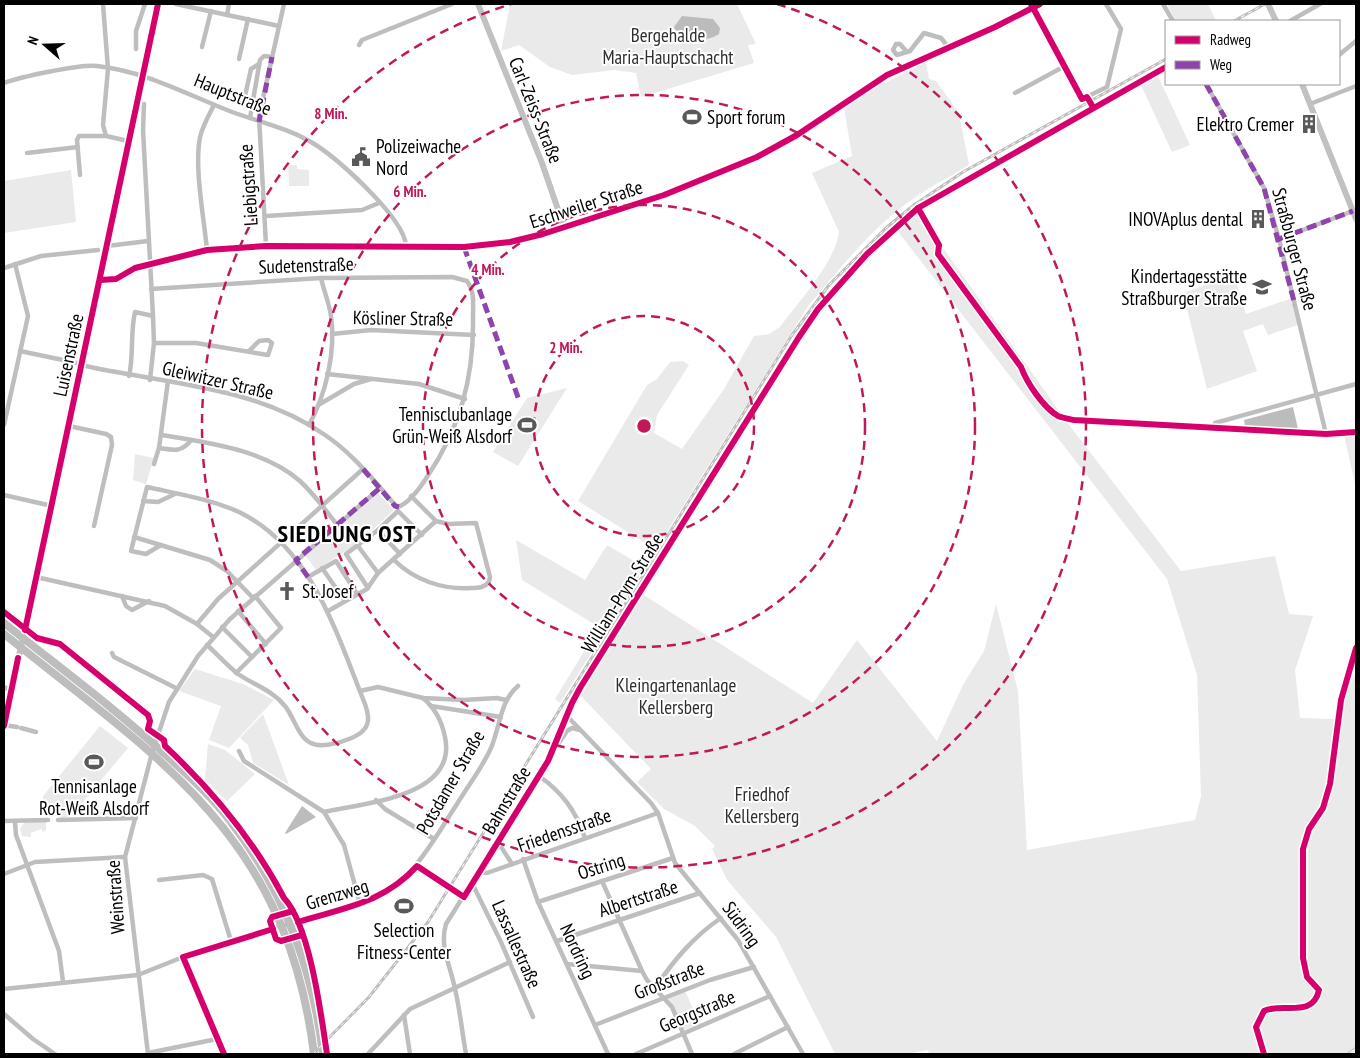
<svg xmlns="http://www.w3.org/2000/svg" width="1360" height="1058" viewBox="0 0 1360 1058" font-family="'PT Sans Narrow',sans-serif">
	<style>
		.green { fill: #eaeaea }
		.water { fill: #bcbcbc }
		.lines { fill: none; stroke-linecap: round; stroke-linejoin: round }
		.stream { stroke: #bcbcbc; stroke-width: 1 }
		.street { stroke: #bebebe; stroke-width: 4.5 }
		.secondary { stroke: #c1c1c1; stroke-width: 6 }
		.primary { stroke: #bdbdbd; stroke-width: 8 }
		.rail-casing { stroke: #bdbdbd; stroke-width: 3 }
		.rail { stroke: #fff; stroke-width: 1; stroke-dasharray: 4; stroke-linecap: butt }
		.quiet { stroke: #8e44ad; stroke-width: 5; stroke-dasharray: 10 5; stroke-linecap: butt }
		.cycleway-casing { stroke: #fff; stroke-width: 9 }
		.cycleway { stroke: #d6006c; stroke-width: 6 }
		.ring { fill: none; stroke: #c2185b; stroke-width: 2.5; stroke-dasharray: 9 6 }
		.labels { text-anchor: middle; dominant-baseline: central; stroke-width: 4; stroke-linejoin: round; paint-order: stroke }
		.park-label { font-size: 19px; fill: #2f2f2f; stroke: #fff }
		.street-label { font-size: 19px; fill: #000; stroke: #fff }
		.poi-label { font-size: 19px; fill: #000; stroke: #fff; text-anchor: end }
		.district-label { font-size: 24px; font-weight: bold; letter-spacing: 1px; fill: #000; stroke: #fff }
		.centre { fill: #c2185b; stroke: #fff; stroke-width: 2.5 }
		.ring-label { font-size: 15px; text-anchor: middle; font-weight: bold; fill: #c2185b; stroke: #fff; stroke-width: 4; stroke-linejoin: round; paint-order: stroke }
	</style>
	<rect width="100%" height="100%" fill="#fff"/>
	<g class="green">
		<path d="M510,4h227l19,40 -8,1 6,18 -113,34 -5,-24 -21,-3 -43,5 -22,-8 -31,-22 -18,6z"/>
		<path d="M1167,4h41l8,17h-40z"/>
		<path d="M926,62l3,17 7,2 23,32 10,52c-18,11 -38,21 -56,34 -41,28 -73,70 -105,107l-248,397 -5,-4 44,-72 -77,-47 -6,-40 69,40 22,-35 32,19 11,-18 -72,-45 69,-116 10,-6 13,-17 13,-1 6,4 -32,50 -3,18 28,16 42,-60 30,-53 15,-2 11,-7c18,-25 55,-64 59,-95l-27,-59 40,-17 -8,-49 19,-13z"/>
		<path d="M1157,74l33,71 -18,7 -32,-69z"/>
		<path d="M288,165h9v4l12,1v16h-20z"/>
		<path d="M71,170l5,52 -72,11v-52z"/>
		<path d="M918,206l8,18 141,198 114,149 94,-15 14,58 24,2 -18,54 5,48 36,1 15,-57 5,20v372h-427l-1,-4 -21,4h-72l-59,-117 -49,-57 -15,-31 3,-3 -20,-20 -31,-17 -27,-27 14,-13 -76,-79 223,-360c31,-44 66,-81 107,-116l1,2 -42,39 -60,72 -165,265 174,111 44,-63 80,101 26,-56 21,-34 12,-47 22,87 9,159 168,-30 6,-24 -4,-121 -30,-96 -271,-350z"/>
		<path d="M1234,275l12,39 46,-16 6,27 -30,10 -5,-11 -20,7 14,40 -50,18 -24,-96z"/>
		<path d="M567,388l-49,78 -25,-14 34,-54z"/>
		<path d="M1356,434v54l-12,-53z"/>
		<path d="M135,454l19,4 -8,26 -13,-4z"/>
		<path d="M377,492l17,18 -37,34 -41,26 -11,-15z"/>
		<path d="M195,669l48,15 31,16 -45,48 -20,-8 12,-34 -42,-15z"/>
		<path d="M263,714l26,71 -36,-22 -5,-18 -8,-7z"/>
		<path d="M100,726l28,22 -58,69 -9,1 -6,-5h-12v-17z"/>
		<path d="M208,744l17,6 30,24 -28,27 -22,-21z"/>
		<path d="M25,822h21v8l-3,2 -2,-3 -10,4v4l-9,-1 -2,-7z"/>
		<path d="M685,991l15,33 -16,6 -16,-32z"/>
	</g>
	<g class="water">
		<path d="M682,16l31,3 7,9 -1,6c-10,7 -28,7 -40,2l-5,-9z"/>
		<path d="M1293,407l5,22 -53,-3 -1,-6z"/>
		<path d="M302,806l14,11 -30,17 -1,-1z"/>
	</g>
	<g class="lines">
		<g class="stream">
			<path d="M1272,1054h3"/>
			<path d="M1346,1054l10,-7"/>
		</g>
		<g class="street">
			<path d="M103,4l5,65 -5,56 3,11 22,5"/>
			<path d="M176,4l103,22"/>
			<path d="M1031,4l51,95 25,-12 14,-58 -15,-25"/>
			<path d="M1163,4l10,17"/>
			<path d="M227,15l2,-11"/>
			<path d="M1290,21l30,-17"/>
			<path d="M359,45l3,-5 90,-36"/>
			<path d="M202,47l9,-36"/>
			<path d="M136,49v-18l9,-27"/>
			<path d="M907,52l-7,-8h-4l-3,6 4,5 13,-4 14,-18 17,5 8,10"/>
			<path d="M1339,55l17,-14"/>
			<path d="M239,59l9,-40"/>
			<path d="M4,83c16,-6 76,-19 93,-17 48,5 91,29 135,46 28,10 59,17 84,33 24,16 87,72 90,100"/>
			<path d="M1206,84l58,104 15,51 47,195"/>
			<path d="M1015,93l48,-26"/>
			<path d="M252,102l-7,-6 6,-27 8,-5"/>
			<path d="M144,104l-1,26 10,186 1,27 -4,37"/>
			<path d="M1310,104l46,-18"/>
			<path d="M250,118l10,-58 4,-4 8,1"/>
			<path d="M27,153l51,-6"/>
			<path d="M80,175l-3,-35 2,-4h27"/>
			<path d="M266,216l96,-6 17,-7"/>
			<path d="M1279,239l74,-28"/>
			<path d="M107,246l41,-5"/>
			<path d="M266,246l-7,-130 25,-112"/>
			<path d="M207,250c-3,-32 -13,-83 -7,-113 3,-12 9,-22 14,-32"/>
			<path d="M4,268l37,-12 57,-6"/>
			<path d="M332,334l39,-4 103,5"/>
			<path d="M154,343h42l72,12 4,-12 -4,-3 -9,1 -10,10"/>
			<path d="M20,351l62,13"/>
			<path d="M81,365c83,19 172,20 244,70 21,14 38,33 55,52 6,7 11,15 18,20 11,-4 22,-19 29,-30 33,-49 47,-99 46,-159 0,-13 2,-26 -6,-37l-15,-4 -131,1 -170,11"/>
			<path d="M327,374l92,10 46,15"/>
			<path d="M129,376c5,-22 1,-42 6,-64l18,4"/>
			<path d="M168,381l-9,67c13,2 23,5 32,-8"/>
			<path d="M320,404l34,-20 17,-5"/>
			<path d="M1215,423l141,-39"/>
			<path d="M4,425l24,-109 -13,-52"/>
			<path d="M309,425c17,-31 27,-73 22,-109 -2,-13 -7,-25 -10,-38"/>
			<path d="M69,426l37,8 5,3 1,8 -18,81"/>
			<path d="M162,435c46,8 101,14 138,46 14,13 25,28 37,44"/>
			<path d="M154,464l5,-16"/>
			<path d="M4,495l48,11"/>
			<path d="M143,501l15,1 17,-8"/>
			<path d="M378,530l22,24"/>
			<path d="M134,537l76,23 17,11 26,27"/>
			<path d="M161,545l-15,9 -15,-3 16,-64c31,7 63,12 92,25 73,35 98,123 126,192 4,12 6,22 -6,30 -11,7 -37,15 -48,9 -13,-6 -17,-26 -26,-37 -13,-16 -31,-21 -47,-32 -11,-9 -21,-20 -31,-29"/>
			<path d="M358,546l20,27"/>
			<path d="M394,560c20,20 49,30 77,28 7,0 13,0 18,-6l1,-5 -14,-54 -28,1 -12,-3 -25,-25"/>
			<path d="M322,568l23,33"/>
			<path d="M36,577l129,29 32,18 16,13"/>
			<path d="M308,577l28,-16 21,33"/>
			<path d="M368,588l-22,-34 32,-24 20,-19 24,24"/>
			<path d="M122,596l4,10 6,4 17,-9"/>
			<path d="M238,611l28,33"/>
			<path d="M328,611l39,-22 11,-16 58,-52"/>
			<path d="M197,624l21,-25 145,-130"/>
			<path d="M222,627l30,30"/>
			<path d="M112,653l2,4 62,31"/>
			<path d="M236,673l45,-45 -26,-32"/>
			<path d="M4,687l7,4"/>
			<path d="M360,691l18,-4 45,11 41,2 33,-2 9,2"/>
			<path d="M431,706l70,11"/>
			<path d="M566,715l85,88 7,10 17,50 63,77 65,114"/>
			<path d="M4,725l13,2"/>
			<path d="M21,728l15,4"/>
			<path d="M557,746l10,-15 5,-3 8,2"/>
			<path d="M239,751l5,10 80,51 20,33 16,59"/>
			<path d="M539,776c23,16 37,35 46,62"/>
			<path d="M376,800l9,9 49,30"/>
			<path d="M324,812c40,-9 134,-15 121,-75 -3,-15 -10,-29 -22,-39"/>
			<path d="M58,820l78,-2"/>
			<path d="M4,821l44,-1"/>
			<path d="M15,822l1,13 43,116 4,31"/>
			<path d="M498,842l14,22"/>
			<path d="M523,859l15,43 70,152"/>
			<path d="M417,866l47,31"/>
			<path d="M479,872l8,1 171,-60"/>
			<path d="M4,874l31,-12 90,-5"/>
			<path d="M159,880l44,-5 9,4 19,62"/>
			<path d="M602,881l40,90 5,9 25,27 20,47"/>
			<path d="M472,883l29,59 32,75"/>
			<path d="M538,902l135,-44"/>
			<path d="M557,941l143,-48"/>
			<path d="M183,957l41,97"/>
			<path d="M567,964l75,7"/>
			<path d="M655,988c19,-28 38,-51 66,-70"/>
			<path d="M4,989l134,-14 70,-28 161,-46c44,-19 63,-59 88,-97 11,-18 25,-36 34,-56 9,-21 9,-47 27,-62"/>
			<path d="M4,1014l29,25 22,15"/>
			<path d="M404,1015l6,39"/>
			<path d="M595,1025l115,-45 44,-13"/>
			<path d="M148,1053l69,-14"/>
			<path d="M148,1054l-23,-197 27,-104 17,-51 29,-46 32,-37 150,-131"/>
			<path d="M368,1054l42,-45 100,-47"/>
			<path d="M466,1054c-4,-22 -6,-44 -11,-65 -4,-22 -16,-42 -9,-65l102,-163 24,-58 8,-15 125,-201"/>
			<path d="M636,1054l134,-58"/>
			<path d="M734,1054l54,-27"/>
		</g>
		<g class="secondary">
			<path d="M478,4l64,159 22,64"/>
			<path d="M1268,4l8,17"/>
			<path d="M1302,84l54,135"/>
			<path d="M100,280l16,-1 19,-11 72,-18 59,-4 198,1 46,-5 33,-8 121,-39 93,-38 40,-22 90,-60 108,-48 45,-23"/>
			<path d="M4,726l154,-722"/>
		</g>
		<g class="primary">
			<path d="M4,623c55,44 112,86 164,134 22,20 45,41 63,65 52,68 82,147 92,232"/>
			<path d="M4,634c157,126 283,202 310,420"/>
		</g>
		<g class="rail-casing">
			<g id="rail">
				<path d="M1234,21l31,-17"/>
				<path d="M313,1054l56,-57 59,-75 364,-587 37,-50 58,-58 27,-22 49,-33 203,-113"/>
			</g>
		</g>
		<use href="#rail" class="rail"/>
		<g class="quiet">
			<path d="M1206,84l58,104 31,117"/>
			<path d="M259,122l13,-65"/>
			<path d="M1279,239l74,-28"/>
			<path d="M464,247l55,153"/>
			<path d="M363,469l32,37 4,1"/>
			<path d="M308,577l-12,-17 84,-72"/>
		</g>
		<g class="cycleway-casing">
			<g id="cycleway">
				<path d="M1031,4l51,95 5,-2 6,10"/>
				<path d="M918,208l21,37 -1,9 83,113c6,16 22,40 37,49 5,2 11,3 16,4l252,14 30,-2"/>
				<path d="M100,280l16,-1 19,-11 72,-18 59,-4 198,1 46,-5 33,-8 121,-39 93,-38 40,-22 90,-60 108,-48 45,-23"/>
				<path d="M4,612l33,26 23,6 88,71 2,6 -2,8 16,11 1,6c48,45 88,93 119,152 26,28 37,116 43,156"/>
				<path d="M25,630l133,-626"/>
				<path d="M4,726l14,-68"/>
				<path d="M293,911l-21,6 -2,4 6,18 5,2 21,-6"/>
				<path d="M298,922c45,-14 86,-19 119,-56l47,31 84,-136 24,-58 8,-15 219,-351 19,-28 49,-55 51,-46 248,-141"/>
				<path d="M224,1054l-41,-97 90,-28"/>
				<path d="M1264,1054l-8,-27 8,-16c18,-9 49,8 55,-21l-12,-13 -4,-19v-109l6,-20 14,-21 7,-24 11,-84 15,-52"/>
			</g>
		</g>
		<use href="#cycleway" class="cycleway"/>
	</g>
	<g class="ring">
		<circle cx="644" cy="426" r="110"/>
		<circle cx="644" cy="426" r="221"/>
		<circle cx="644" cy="426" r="331"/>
		<path d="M777 4A442 442 0 1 1 511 4"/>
	</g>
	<defs>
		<g id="stadium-bare" transform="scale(1.5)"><path d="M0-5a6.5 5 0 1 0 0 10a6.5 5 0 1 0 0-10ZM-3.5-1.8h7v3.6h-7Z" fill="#595959" stroke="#fff" stroke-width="2.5" paint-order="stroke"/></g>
		<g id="building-bare" transform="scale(1.5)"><path d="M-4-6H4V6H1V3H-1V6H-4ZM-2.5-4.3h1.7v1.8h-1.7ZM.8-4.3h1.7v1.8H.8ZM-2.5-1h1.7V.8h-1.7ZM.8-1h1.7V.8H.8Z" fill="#595959" stroke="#fff" stroke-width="2.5" paint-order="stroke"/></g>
		<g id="civic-bare" transform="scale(1.5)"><path d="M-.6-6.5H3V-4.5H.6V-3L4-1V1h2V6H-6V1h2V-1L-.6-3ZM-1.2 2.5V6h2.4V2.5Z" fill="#595959" stroke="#fff" stroke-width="2.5" paint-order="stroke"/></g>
		<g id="school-bare" transform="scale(1.5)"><path d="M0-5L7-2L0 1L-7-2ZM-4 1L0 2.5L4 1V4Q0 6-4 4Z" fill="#595959" stroke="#fff" stroke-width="2.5" paint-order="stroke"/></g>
		<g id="church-bare" transform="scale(1.5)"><path d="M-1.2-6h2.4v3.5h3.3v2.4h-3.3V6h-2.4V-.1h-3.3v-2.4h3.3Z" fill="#595959" stroke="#fff" stroke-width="2.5" paint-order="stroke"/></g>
	</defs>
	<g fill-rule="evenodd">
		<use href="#stadium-bare" x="692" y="117"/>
		<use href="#building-bare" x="1309" y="124"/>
		<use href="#civic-bare" x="361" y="157"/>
		<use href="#building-bare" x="1258" y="219"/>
		<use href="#school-bare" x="1262" y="287"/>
		<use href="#stadium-bare" x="527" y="425"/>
		<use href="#church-bare" x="287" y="591"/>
		<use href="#stadium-bare" x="94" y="762"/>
		<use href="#stadium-bare" x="404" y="906"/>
	</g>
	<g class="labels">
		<g class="park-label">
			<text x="668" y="35">Bergehalde<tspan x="668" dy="22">Maria-Hauptschacht</tspan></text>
			<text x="676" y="685">Kleingartenanlage<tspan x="676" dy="22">Kellersberg</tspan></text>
			<text x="762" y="794">Friedhof<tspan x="762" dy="22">Kellersberg</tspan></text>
		</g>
		<g class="street-label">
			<text transform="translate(233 94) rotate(22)">Hauptstraße</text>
			<text transform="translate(536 110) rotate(68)">Carl-Zeiss-Straße</text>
			<text transform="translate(248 185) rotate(-94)">Liebigstraße</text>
			<text transform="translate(586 204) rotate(-18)">Eschweiler Straße</text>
			<text transform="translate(1295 249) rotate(75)">Straßburger Straße</text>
			<text transform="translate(306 265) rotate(-2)">Sudetenstraße</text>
			<text transform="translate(403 318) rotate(1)">Kösliner Straße</text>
			<text transform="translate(68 355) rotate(-78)">Luisenstraße</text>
			<text transform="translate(218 380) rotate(13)">Gleiwitzer Straße</text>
			<text transform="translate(622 593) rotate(-58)">William-Prym-Straße</text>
			<text transform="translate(450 782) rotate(-60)">Potsdamer Straße</text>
			<text transform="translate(506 800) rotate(-59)">Bahnstraße</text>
			<text transform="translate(564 830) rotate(-19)">Friedensstraße</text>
			<text transform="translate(601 866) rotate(-18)">Ostring</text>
			<text transform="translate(337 894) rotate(-17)">Grenzweg</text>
			<text transform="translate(115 897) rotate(-94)">Weinstraße</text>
			<text transform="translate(638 898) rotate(-18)">Albertstraße</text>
			<text transform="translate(742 924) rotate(54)">Südring</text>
			<text transform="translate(517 944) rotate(66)">Lassallestraße</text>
			<text transform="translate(578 951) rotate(65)">Nordring</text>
			<text transform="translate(669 980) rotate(-21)">Großstraße</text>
			<text transform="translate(697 1011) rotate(-23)">Georgstraße</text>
		</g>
		<g class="poi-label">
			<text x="707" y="117" text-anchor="start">Sport forum</text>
			<text x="1294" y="124">Elektro Cremer</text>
			<text x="376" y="146" text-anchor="start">Polizeiwache<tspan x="376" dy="22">Nord</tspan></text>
			<text x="1243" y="219">INOVAplus dental</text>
			<text x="1247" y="276">Kindertagesstätte<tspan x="1247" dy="22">Straßburger Straße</tspan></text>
			<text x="512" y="414">Tennisclubanlage<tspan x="512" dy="22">Grün-Weiß Alsdorf</tspan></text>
			<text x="302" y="591" text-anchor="start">St. Josef</text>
			<text x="94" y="786" text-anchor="middle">Tennisanlage<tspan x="94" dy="22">Rot-Weiß Alsdorf</tspan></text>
			<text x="404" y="930" text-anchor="middle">Selection<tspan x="404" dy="22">Fitness-Center</tspan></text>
		</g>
		<g class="district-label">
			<text x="347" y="533">SIEDLUNG OST</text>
		</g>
	</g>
	<circle cx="644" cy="426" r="8" class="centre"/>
	<g class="ring-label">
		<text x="331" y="119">8 Min.</text>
		<text x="410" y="197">6 Min.</text>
		<text x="488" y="275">4 Min.</text>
		<text x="566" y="353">2 Min.</text>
	</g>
	<rect width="1360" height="1058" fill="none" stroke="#000000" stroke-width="10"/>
	<rect x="1165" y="20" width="175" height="65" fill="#ffffff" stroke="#999999"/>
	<rect x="1175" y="36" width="25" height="8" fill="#d6006c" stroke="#999999"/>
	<text x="1210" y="45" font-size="15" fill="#000000">Radweg</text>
	<rect x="1175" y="61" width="25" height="8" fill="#8e44ad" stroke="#999999"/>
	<text x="1210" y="70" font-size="15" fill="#000000">Weg</text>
	<g transform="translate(45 45) rotate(290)" stroke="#ffffff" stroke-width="4" paint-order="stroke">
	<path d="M0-4L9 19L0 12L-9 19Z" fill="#000000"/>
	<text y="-8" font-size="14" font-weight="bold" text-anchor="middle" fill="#000000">N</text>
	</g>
</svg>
